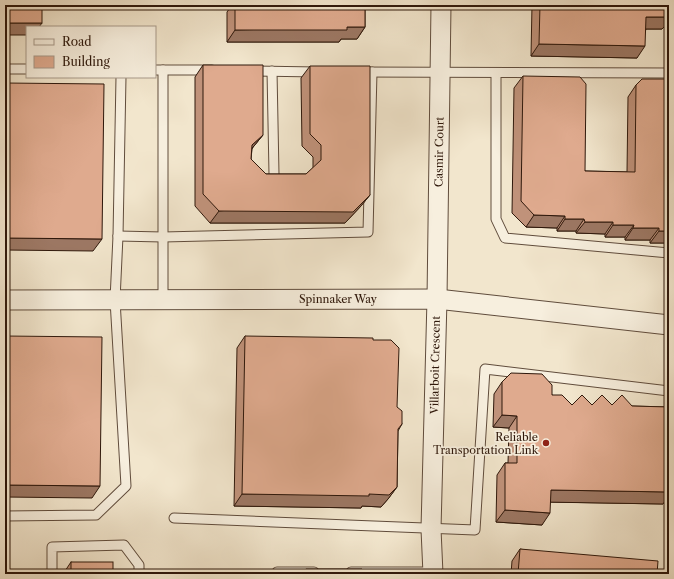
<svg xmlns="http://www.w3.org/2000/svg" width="674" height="579" viewBox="0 0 674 579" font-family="'Libre Caslon Text',serif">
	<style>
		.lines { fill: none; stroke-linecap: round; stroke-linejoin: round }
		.service-casing { stroke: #604c3c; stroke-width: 11 }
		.minor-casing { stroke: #604c3c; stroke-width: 21 }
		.service { stroke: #f7efde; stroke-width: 9 }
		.minor { stroke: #f7efde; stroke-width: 19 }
		.wall { fill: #c0927a; stroke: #2f180b }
		.shaded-wall { fill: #9c7763; stroke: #2f180b }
		.building { fill: #dfaa8e; stroke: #2f180b }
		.poi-dot { fill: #8f2418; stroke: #f7efde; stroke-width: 1.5 }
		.labels { text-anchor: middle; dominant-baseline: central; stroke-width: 3.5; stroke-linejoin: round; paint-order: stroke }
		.street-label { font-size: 11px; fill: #2f180b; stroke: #f7efde }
		.poi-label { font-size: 11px; fill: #2f180b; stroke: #f7efde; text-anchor: end }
	</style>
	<rect width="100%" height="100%" fill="#f2e6cd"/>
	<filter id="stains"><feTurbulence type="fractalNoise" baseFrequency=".005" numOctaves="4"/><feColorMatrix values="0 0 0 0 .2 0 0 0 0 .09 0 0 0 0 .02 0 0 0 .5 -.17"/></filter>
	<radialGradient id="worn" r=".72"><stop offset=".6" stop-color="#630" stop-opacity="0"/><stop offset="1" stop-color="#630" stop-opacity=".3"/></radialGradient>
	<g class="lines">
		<g class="service-casing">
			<g id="service">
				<path d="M5,69h22"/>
				<path d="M155,70h57"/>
				<path d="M163,70v230"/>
				<path d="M250,71l68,1"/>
				<path d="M272,71l2,103"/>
				<path d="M358,72l311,1"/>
				<path d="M496,73v146l9,19 164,15"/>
				<path d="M118,236l45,1 205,-5 4,-160"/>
				<path d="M5,516l91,-1 30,-29 -11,-186 3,-64 3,-159"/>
				<path d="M174,518l301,12 10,-161 184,22"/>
				<path d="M351,572h82"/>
				<path d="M52,574v-27l72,-2 15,20v9"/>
				<path d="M277,574v-2h37"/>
			</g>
		</g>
		<g class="minor-casing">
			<g id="minor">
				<path d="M5,300l432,-1 232,26"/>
				<path d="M433,574l-2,-45 6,-230 4,-294"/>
			</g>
		</g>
		<use href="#service" class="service"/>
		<use href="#minor" class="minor"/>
	</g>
	<g class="wall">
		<path d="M232,5h133v22l-8,12h-16l-2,3h-112v-30z"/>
		<path d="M532,5h137l-7,24h-16l-9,29 -106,-2z"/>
		<path d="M203,65l60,70 -9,11 -2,3 -1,10 15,15h40l7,-6v-11l-11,-11 -1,-68 9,-12 60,129 -9,11 -16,17h-135l-15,-17v-129z"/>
		<path d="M523,76l62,95 42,1 1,-75 8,-12 33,-6v161l-2,3h-17v-3h-25v-3h-20v-3l-29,-1v-2h-19v-3l-31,-1 -14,-14 2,-125z"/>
		<path d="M245,336l152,71 5,17 -4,7 -1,56 -9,12 -7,8 -19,-1 -1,2 -127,-2 3,-158z"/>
		<path d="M502,382l50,13 20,10h20l77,2v94h-4l-2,3 -113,-2 -8,23 -46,-3 1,-47 8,-12h3l1,-35 -16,-1 1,-33z"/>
		<path d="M520,549l137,25h-146l1,-13z"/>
		<path d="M71,562l42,12h-50z"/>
	</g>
	<g class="shaded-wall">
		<path d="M646,17h23v5l-7,7h-24z"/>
		<path d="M5,23h37l-3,4h-12v8h-22z"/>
		<path d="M347,27h18l-8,12h-16l-2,3h-112l8,-12z"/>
		<path d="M539,44l106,2 -8,12 -106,-2z"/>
		<path d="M263,135l-9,11 -11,11 9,-12z"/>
		<path d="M370,195l-9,11 -16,17h-135l9,-12z"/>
		<path d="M534,215l31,1 -8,12 -31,-1z"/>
		<path d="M565,219h19l-8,12h-19z"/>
		<path d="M585,222h28l-8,12 -29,-1z"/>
		<path d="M613,225h21l-9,12h-20z"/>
		<path d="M633,228h26l-9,12h-25z"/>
		<path d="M659,231h10v9l-2,3h-17z"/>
		<path d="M5,238l97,1 -9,12 -88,-1z"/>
		<path d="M502,415l15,1 -8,12 -16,-1z"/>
		<path d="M5,485l95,1 -8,12 -87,-1z"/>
		<path d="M397,487l-9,12 -7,8 -19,-1 -1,2 -127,-2 8,-12h127z"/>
		<path d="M551,490l118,2v9h-4l-2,3 -121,-2z"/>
		<path d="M505,510l45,3 -8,12 -46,-3z"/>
	</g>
	<g class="building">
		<rect x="5" y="5" width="37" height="18"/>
		<path d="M235,5h130v22h-18v3h-112z"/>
		<path d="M540,5h129v12h-23l-1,29 -106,-2z"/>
		<path d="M203,65h60v70l-11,10 -1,14 15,15h40l15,-14v-15l-11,-11v-68h60v129l-17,17 -134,-1 -16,-17z"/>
		<path d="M523,76l57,1 6,7 -1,87 50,1 1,-87 6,-6h27v152h-10v-3h-26l1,-3h-21v-3h-28l-1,-3h-19v-3l-31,-1 -13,-14z"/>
		<path d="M5,83l99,1 -2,155 -97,-1z"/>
		<path d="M5,336l97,1 -2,149 -95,-1z"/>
		<path d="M245,336l128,2v2h18l8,8 -2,59 5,4v13l-4,5 -1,58 -8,8 -20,-1v2l-127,-2z"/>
		<path d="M511,373l31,1 10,11v10h10l10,10 10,-10 10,10 10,-10 10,10 10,-10 10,11 37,1v85l-118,-2 -1,23 -45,-3v-47h12v-47l-15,-1v-33z"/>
		<path d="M520,549l138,12 -1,13h-139z"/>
		<rect x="71" y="562" width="42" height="12"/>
		<rect x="5" y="568" width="3" height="6"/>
		<path d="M306,569h56v5h-62z"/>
	</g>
	<circle class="poi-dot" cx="546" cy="443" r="4"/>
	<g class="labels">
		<g class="street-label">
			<text transform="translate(439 152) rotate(-89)">Casmir Court</text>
			<text x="338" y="299">Spinnaker Way</text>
			<text transform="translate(435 365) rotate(-89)">Villarboit Crescent</text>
		</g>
		<g class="poi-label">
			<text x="538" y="437">Reliable<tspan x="538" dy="13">Transportation Link</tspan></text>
		</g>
	</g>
	<rect width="674" height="579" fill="none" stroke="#f2e6cd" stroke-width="20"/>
	<rect x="6" y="6" width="662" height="567" fill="none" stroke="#2f180b" stroke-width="2"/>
	<rect x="10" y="10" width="654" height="559" fill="none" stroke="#2f180b"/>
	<rect x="26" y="26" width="130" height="52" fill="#f7efde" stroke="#a7998a"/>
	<rect x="34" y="39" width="20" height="6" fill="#f7efde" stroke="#a7998a"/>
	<text x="62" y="46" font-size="12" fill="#2f180b">Road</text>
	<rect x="34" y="56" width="20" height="12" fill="#dfaa8e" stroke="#a7998a"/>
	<text x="62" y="66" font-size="12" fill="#2f180b">Building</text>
	<rect width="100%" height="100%" filter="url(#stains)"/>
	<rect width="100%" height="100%" fill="url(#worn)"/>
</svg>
